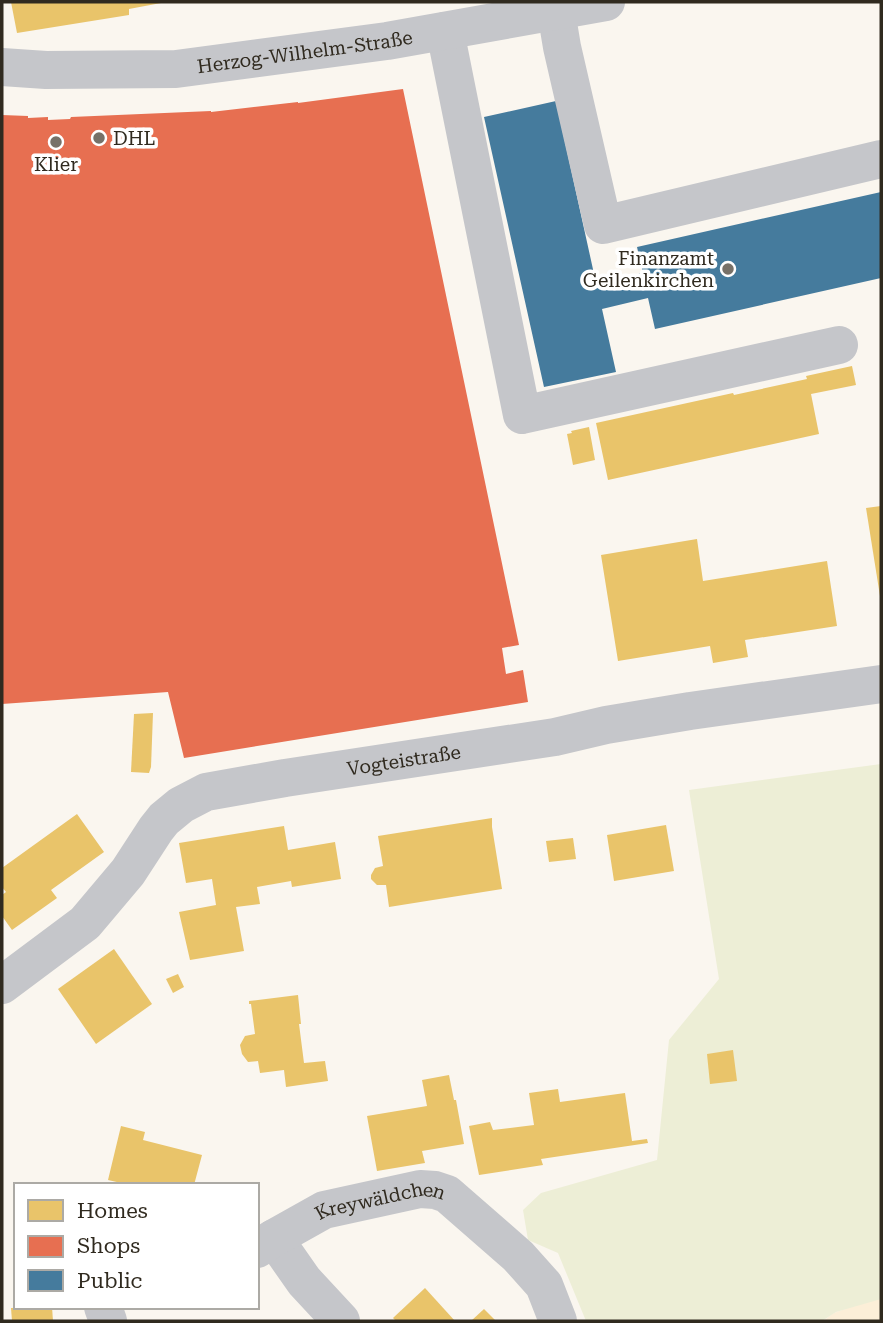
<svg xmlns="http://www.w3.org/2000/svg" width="883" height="1323" viewBox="0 0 883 1323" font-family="'Roboto Serif',serif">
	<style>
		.built { fill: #fcefd8 }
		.green { fill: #edeed6 }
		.homes { fill: #e9c46a }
		.shops { fill: #e76f51 }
		.public { fill: #457b9d }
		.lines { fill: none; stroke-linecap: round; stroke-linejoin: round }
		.minor { stroke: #c5c6ca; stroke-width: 38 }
		.poi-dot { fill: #777168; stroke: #fff; stroke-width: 2.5 }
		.labels { text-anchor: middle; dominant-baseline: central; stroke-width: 7; stroke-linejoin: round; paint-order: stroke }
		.street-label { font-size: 19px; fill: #302a1f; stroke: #fff }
		.poi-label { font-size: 19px; fill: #302a1f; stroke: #fff; text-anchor: start }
	</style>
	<rect width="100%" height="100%" fill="#faf6ef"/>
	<path class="built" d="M881,1296v25h-58l11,-8z"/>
	<path class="green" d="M881,764v535l-45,13 -14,9h-236l-28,-68 -30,-13 -5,-30 18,-17 116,-33 12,-120 50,-61 -30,-189z"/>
	<g class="homes">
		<path d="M11,2h150v1l-32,6v6l-112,18z"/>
		<path d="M852,366l4,19 -45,9 8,40 -211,46 -12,-57 137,-30 1,2 73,-16 -1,-3z"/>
		<path d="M589,427l6,33 -22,5 -6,-31 5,-1 -1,-2z"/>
		<path d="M881,506v90h-1l-14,-88z"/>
		<path d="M697,539l6,42 124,-20 10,65 -92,14 3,17 -35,6 -3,-17 -92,15 -17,-106z"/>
		<path d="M153,713l-2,54 -2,6 -18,-1 3,-58z"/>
		<path d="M77,814l27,38 -53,38 6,8 -45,32 -10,-14v-21l4,-3 -4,-5v-19z"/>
		<path d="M492,818v9l10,62 -113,18 -3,-22h-9l-6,-6v-4l4,-7 8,-2 -5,-30z"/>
		<path d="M666,825l8,46 -60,10 -7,-46z"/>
		<path d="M284,826l4,24 47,-8 6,37 -49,8 -1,-6 -34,6 3,17 -24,3 8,44 -54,9 -11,-48 37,-7 -4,-26 -26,4 -7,-40z"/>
		<path d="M573,838l3,21 -27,3 -3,-21z"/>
		<path d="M114,949l38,55 -56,40 -38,-55z"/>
		<path d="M178,974l6,13 -11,6 -7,-14z"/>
		<path d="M298,995l3,29h-2l5,39 21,-2 3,20 -42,6 -2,-17 -24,3 -2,-12 -10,1 -6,-8 -2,-9 5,-9 10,-2 -4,-30h-2v-3z"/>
		<path d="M733,1050l4,31 -27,3 -3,-30z"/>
		<path d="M449,1075l5,25h2l8,44 -42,7 3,12 -48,8 -10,-55 60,-10 -5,-26z"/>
		<path d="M558,1089l2,13 65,-9 7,48 15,-2 1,4 -107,16 2,6 -64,10 -10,-49 21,-4 3,8 41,-5 -5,-32z"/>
		<path d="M121,1126l24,6 -2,8 59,15 -8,30h-64l-22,-5z"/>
		<path d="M425,1288l30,33h-59l-3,-3z"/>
		<path d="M52,1307l1,14h-41l-1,-13z"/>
		<path d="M484,1309l12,12h-25z"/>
	</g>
	<path class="shops" d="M403,89l116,556 -17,3 4,26 17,-4 5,32 -344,56 -16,-66 -166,12v-589l26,1v2l20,-1v3l22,-1 1,-2 140,-6v1l87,-10v1z"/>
	<path class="public" d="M556,101l40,182 47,-10 -6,-26 244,-55v86l-226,51 -7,-31 -46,11 14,63 -72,15 -60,-270z"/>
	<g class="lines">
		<g class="minor">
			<path d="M556,11l6,36 41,178 278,-66"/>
			<path d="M445,31l77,384 317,-70"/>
			<path id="s1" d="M2,67l44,3 130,-1 211,-28 219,-39"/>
			<path id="s2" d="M2,985l83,-62 43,-51 28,-43 8,-10 17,-14 25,-13 79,-14 270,-41 51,-12 84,-14 191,-27"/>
			<path d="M274,1238l30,43 37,40"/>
			<path id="s3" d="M257,1249l17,-11 50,-28 96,-21 15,1 12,4 71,62 26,29 14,36"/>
			<path d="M103,1307l5,14"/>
		</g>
	</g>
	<g class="poi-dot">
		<circle cx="99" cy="138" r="7"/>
		<circle cx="56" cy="142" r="7"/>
		<circle cx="728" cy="269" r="7"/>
	</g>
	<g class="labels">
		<g class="street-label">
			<text stroke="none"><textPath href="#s1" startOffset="304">Herzog-Wilhelm-Straße</textPath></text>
			<text stroke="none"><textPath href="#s2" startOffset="485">Vogteistraße</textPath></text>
			<text stroke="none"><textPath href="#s3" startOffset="135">Kreywäldchen</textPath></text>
		</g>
		<g class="poi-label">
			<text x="113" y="138">DHL</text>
			<text x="56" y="164" text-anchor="middle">Klier</text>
			<text x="714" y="258" text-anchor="end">Finanzamt<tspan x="714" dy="22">Geilenkirchen</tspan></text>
		</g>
	</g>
	<rect width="883" height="1323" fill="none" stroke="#302a1f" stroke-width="7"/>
	<rect x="14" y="1183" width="245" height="126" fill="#ffffff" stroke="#acaaa5" stroke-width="2"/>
	<rect x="28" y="1200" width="35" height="21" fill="#e9c46a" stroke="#acaaa5" stroke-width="2"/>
	<text x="77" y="1218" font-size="21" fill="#302a1f">Homes</text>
	<rect x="28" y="1236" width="35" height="21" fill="#e76f51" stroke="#acaaa5" stroke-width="2"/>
	<text x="77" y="1253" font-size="21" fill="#302a1f">Shops</text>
	<rect x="28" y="1270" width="35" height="21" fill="#457b9d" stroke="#acaaa5" stroke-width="2"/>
	<text x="77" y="1288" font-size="21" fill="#302a1f">Public</text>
</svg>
